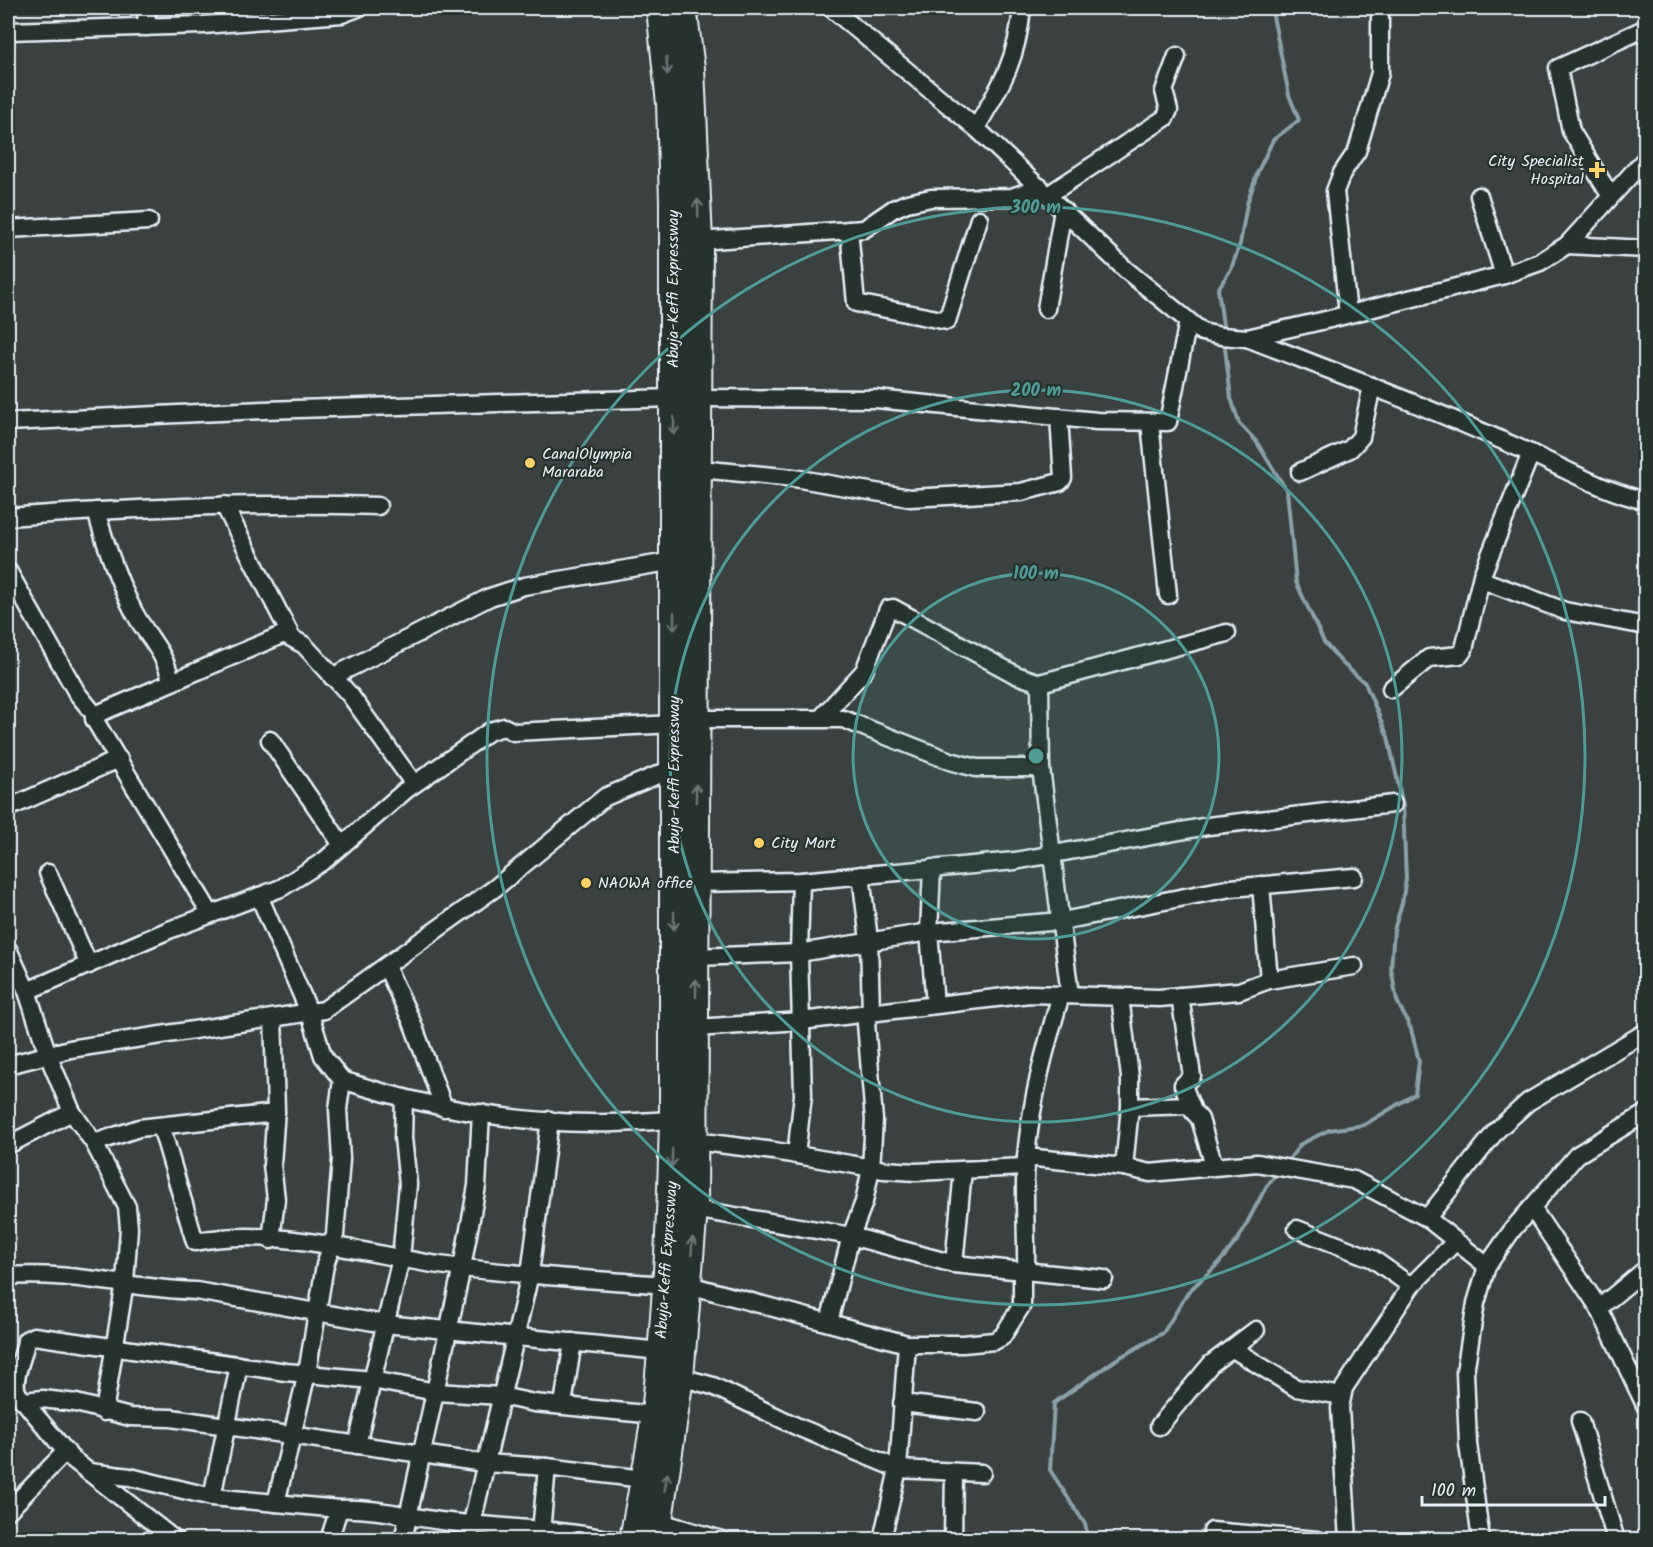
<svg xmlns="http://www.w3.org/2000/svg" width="1653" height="1547" viewBox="0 0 1653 1547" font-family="Kalam,sans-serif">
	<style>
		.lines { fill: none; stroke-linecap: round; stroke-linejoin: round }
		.stream { stroke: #8aa1a8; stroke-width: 4 }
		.minor-casing { stroke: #e8f1f8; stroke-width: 21 }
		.highway-casing { stroke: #e8f1f8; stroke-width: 30 }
		.minor { stroke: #26332d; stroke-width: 16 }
		.highway { stroke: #26332d; stroke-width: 26 }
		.oneway { stroke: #6a7674 }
		.ring { fill: none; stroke: #509b97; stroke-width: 3 }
		.poi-dot { fill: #ffd166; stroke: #26332d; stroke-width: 2 }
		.labels { text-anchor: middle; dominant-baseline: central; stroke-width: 4.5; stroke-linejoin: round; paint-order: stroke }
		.poi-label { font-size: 16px; fill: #e8f1f8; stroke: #26332d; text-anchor: start }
		.street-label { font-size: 16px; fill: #e8f1f8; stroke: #26332d }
		.centre { fill: #509b97; stroke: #26332d; stroke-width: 3 }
		.ring-label { font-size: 18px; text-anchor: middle; font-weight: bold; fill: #509b97; stroke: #26332d; stroke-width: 4.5; stroke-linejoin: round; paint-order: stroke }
	</style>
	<rect width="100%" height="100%" fill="#3a4140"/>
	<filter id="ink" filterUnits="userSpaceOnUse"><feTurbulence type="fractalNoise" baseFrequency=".0167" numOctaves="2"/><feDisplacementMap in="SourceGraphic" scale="12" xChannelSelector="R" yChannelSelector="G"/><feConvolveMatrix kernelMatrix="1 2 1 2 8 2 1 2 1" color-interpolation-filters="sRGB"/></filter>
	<g filter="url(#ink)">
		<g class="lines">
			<g class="stream">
				<path d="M1224,332l-6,-43 13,-20 9,-25 7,-40 11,-33 15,-31 26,-20 -10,-25 -16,-79 4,-8"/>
				<path d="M1224,340l7,58 8,25 17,18 31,50 9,91 28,60 18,21 23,20 23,54 15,69 3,73 -4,24 -8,27 -3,38 6,33 14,28 8,32 -4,33 -51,31 -35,5 -28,14 -15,19"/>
				<path d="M1089,1540l-4,-16 -35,-54 4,-67 63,-44 46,-26 26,-42 29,-27 21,-26 27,-51 13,-16"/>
			</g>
			<g class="minor-casing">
				<g id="minor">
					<path d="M831,8l145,120 150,142 76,62 19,4 26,2 83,-19 174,-44 36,-13 27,-17 79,-87"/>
					<path d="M146,27l1,-19"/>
					<path d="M8,31l195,-6 139,-11 16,-6"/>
					<path d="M976,128c26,-44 41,-68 46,-120"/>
					<path d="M1048,195l117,-77 4,-8 -5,-19 13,-35"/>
					<path d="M1610,195l-39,-64 -13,-63 88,-40"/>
					<path d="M1479,196l25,79"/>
					<path d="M8,229l141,-8"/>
					<path d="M849,230l7,73 91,18 32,-102"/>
					<path d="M699,241l165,-12 29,-20 14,-6 24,-5 81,-1 28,-10"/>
					<path d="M1567,245l79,4"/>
					<path d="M1046,309l17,-99"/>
					<path d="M1348,314l-13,-123 7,-18 15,-22 23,-78v-65"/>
					<path d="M1247,338c91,35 183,70 272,110 44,19 80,42 127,53"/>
					<path d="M700,398l176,1 221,22 71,1 20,-101"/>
					<path d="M8,422l255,-12 411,-12"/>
					<path d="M1150,423l18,172"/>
					<path d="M699,469l95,9 116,20 111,-6 39,-10 3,-4 -4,-61"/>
					<path d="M1300,472l50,-23 11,-12 11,-51"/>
					<path d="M224,505l67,131"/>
					<path d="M96,511c10,35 21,68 38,101 13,25 31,39 37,69"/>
					<path d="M8,517c123,-9 246,-15 370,-11"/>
					<path d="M8,571l69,122 18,22"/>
					<path d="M1482,580l83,31 81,15"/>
					<path d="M332,677l158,-80 34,-11 150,-25"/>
					<path d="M1040,683l1,85 29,227"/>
					<path d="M1391,689l38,-31 31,-3 4,-6 18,-74 49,-122"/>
					<path d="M821,718l43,-47 24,-62 5,-1 123,67 24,8 187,-50"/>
					<path d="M696,719h147l107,42 26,7h65"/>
					<path d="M270,740l72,105"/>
					<path d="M8,808l111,-49"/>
					<path d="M932,868l-3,64 6,73"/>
					<path d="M48,873l41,92"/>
					<path d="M696,883l105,-2 214,-20 193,-35 185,-22"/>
					<path d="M1261,885l8,95"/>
					<path d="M259,896l51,118 13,42 19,24 -4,29 3,50 -6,76 -10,30 -18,108 -31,130"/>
					<path d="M210,913l-116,-194 1,-4 189,-81 20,11 46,50 64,89"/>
					<path d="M8,949l19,42 21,64 24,57 22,31 33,64 2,21 -4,54 -21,130"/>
					<path d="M696,957l103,-4 130,-21 133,-11 169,-33 123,-11"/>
					<path d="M386,966l26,56 32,86"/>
					<path d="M27,991l142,-61 112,-42 44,-28 81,-70 84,-59 14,-4 10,5 160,-8"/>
					<path d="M1180,996l12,80 -9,9 10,26 7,8 14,47"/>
					<path d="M1120,997l10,80v30l-6,60"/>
					<path d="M696,1028l105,-7 229,-27 129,4 80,-7 30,-11 85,-14"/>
					<path d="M8,1065l62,-16 254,-39 171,-122 110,-91 69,-29"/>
					<path d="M342,1080c80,26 164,42 248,43 28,1 56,-2 83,-3"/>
					<path d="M1130,1107l61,-2"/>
					<path d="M161,1126l34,116c77,-16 167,11 244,23 74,10 151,14 226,20"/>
					<path d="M695,1141l79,10 110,19 32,2 110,-5"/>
					<path d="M94,1143l45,-15 137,-15"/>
					<path d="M8,1145l64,-33"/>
					<path d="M796,1155l7,-60 -4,-142 2,-72"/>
					<path d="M1026,1157l98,10 26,6 107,-10 97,17 73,38 60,48"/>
					<path d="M1532,1208l67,100 47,99"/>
					<path d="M694,1209l157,27 103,28 150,15"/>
					<path d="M1427,1218l69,-87 32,-29 118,-70"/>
					<path d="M1297,1229l76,30 38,27"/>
					<path d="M271,1240l5,-41 -4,-34 4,-56 -3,-91"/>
					<path d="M954,1264l9,-94"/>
					<path d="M1026,1272c1,-38 -3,-77 0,-115 5,-56 19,-109 35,-162"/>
					<path d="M8,1276c63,-5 125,13 188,15l189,33 276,27"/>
					<path d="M689,1285l218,59h56l31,-3 8,-4 20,-32v-33"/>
					<path d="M1599,1308l47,-39"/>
					<path d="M829,1322l22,-86 13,-34 7,-34 3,-48 -8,-97 5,-11 -2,-72 -8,-65"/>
					<path d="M1233,1349l63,39 46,8"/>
					<path d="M680,1377l33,9 85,41 100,42 84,4"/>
					<path d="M23,1401l20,-2 33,4 54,14 41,1 313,45 63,4 96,12"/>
					<path d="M902,1403l75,9"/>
					<path d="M563,1404l10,-62"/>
					<path d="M1580,1421l36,119"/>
					<path d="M1159,1426l52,-62 45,-34"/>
					<path d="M357,1445l44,-187 7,-74 -5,-46 1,-40"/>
					<path d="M89,1472l41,5 82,20 127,12c37,-2 73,9 110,13 53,6 112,7 164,18"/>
					<path d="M212,1497l27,-132"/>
					<path d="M8,1511l58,-60"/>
					<path d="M660,1522l62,18"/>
					<path d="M1212,1531l105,9"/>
					<path d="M541,1532l6,-65"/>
					<path d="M175,1540l-104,-82 -53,-64c-8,-14 7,-38 8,-54l8,-4 252,36 86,8 64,12 65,4 33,7 121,12"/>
					<path d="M329,1540l10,-31"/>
					<path d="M403,1540l59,-273 15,-81 4,-73"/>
					<path d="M468,1540l62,-266 20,-154"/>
					<path d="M882,1540l16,-71 9,-125"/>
					<path d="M953,1540l1,-68"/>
					<path d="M1348,1540l-8,-132 4,-20 67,-102 44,-44"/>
					<path d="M1481,1540l-13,-96 -3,-72 11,-69 11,-37 26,-37 64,-74 69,-42"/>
				</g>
			</g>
			<g class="highway-casing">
				<g id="highway">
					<path d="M633,1540c7,-42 17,-85 22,-127 11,-97 16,-195 18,-293v-919l-3,-97 -10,-96"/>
					<path d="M656,1540l24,-163 14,-168 5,-968 -8,-172 -8,-61"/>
				</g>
			</g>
			<use href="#minor" class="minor"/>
			<use href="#highway" class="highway"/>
		</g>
		<defs><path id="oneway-shaft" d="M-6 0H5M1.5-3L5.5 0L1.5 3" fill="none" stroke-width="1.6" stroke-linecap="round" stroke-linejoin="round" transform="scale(1.5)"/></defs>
		<g class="oneway">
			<use href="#oneway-shaft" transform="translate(667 66) rotate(86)"/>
			<use href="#oneway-shaft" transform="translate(698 208) rotate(-92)"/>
			<use href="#oneway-shaft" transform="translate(674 426) rotate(90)"/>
			<use href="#oneway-shaft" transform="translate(674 621) rotate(90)"/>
			<use href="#oneway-shaft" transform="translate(696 793) rotate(-90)"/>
			<use href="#oneway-shaft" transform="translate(674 921) rotate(90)"/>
			<use href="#oneway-shaft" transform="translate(696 988) rotate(-90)"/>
			<use href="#oneway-shaft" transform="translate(672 1158) rotate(91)"/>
			<use href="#oneway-shaft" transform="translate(692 1246) rotate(-87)"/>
			<use href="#oneway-shaft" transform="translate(666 1482) rotate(-81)"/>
		</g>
	</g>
	<circle cx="1036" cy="756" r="183" fill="#509b97" fill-opacity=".12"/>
	<g class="ring">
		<circle cx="1036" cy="756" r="183"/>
		<circle cx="1036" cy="756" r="366"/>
		<circle cx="1036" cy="756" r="549"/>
	</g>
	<g class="poi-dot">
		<path d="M1594 161h6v6h6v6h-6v6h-6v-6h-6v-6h6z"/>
		<circle cx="530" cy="463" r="6"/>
		<circle cx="759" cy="843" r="6"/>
		<circle cx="586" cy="883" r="6"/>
	</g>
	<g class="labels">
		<g class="poi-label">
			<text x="1584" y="161" text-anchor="end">City Specialist<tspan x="1584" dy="18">Hospital</tspan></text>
			<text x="542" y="454">CanalOlympia<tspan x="542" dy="18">Mararaba</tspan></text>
			<text x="771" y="843">City Mart</text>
			<text x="598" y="883">NAOWA office</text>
		</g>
		<g class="street-label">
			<text transform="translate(673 289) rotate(-90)">Abuja-Keffi Expressway</text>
			<text transform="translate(674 775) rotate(-90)">Abuja-Keffi Expressway</text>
			<text transform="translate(667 1260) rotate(-86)">Abuja-Keffi Expressway</text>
		</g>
	</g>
	<circle cx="1036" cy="756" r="9" class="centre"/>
	<g class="ring-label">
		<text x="1036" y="213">300 m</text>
		<text x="1036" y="396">200 m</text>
		<text x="1036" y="579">100 m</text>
	</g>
	<rect width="1653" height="1547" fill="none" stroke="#26332d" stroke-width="30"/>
	<rect x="15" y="15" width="1623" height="1517" fill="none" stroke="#e8f1f8" stroke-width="2" filter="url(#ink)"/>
	<path d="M1422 1496v9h183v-9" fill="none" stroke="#e8f1f8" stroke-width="3"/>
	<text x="1431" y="1496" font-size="18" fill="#e8f1f8" stroke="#26332d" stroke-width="4.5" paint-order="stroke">100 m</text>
</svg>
